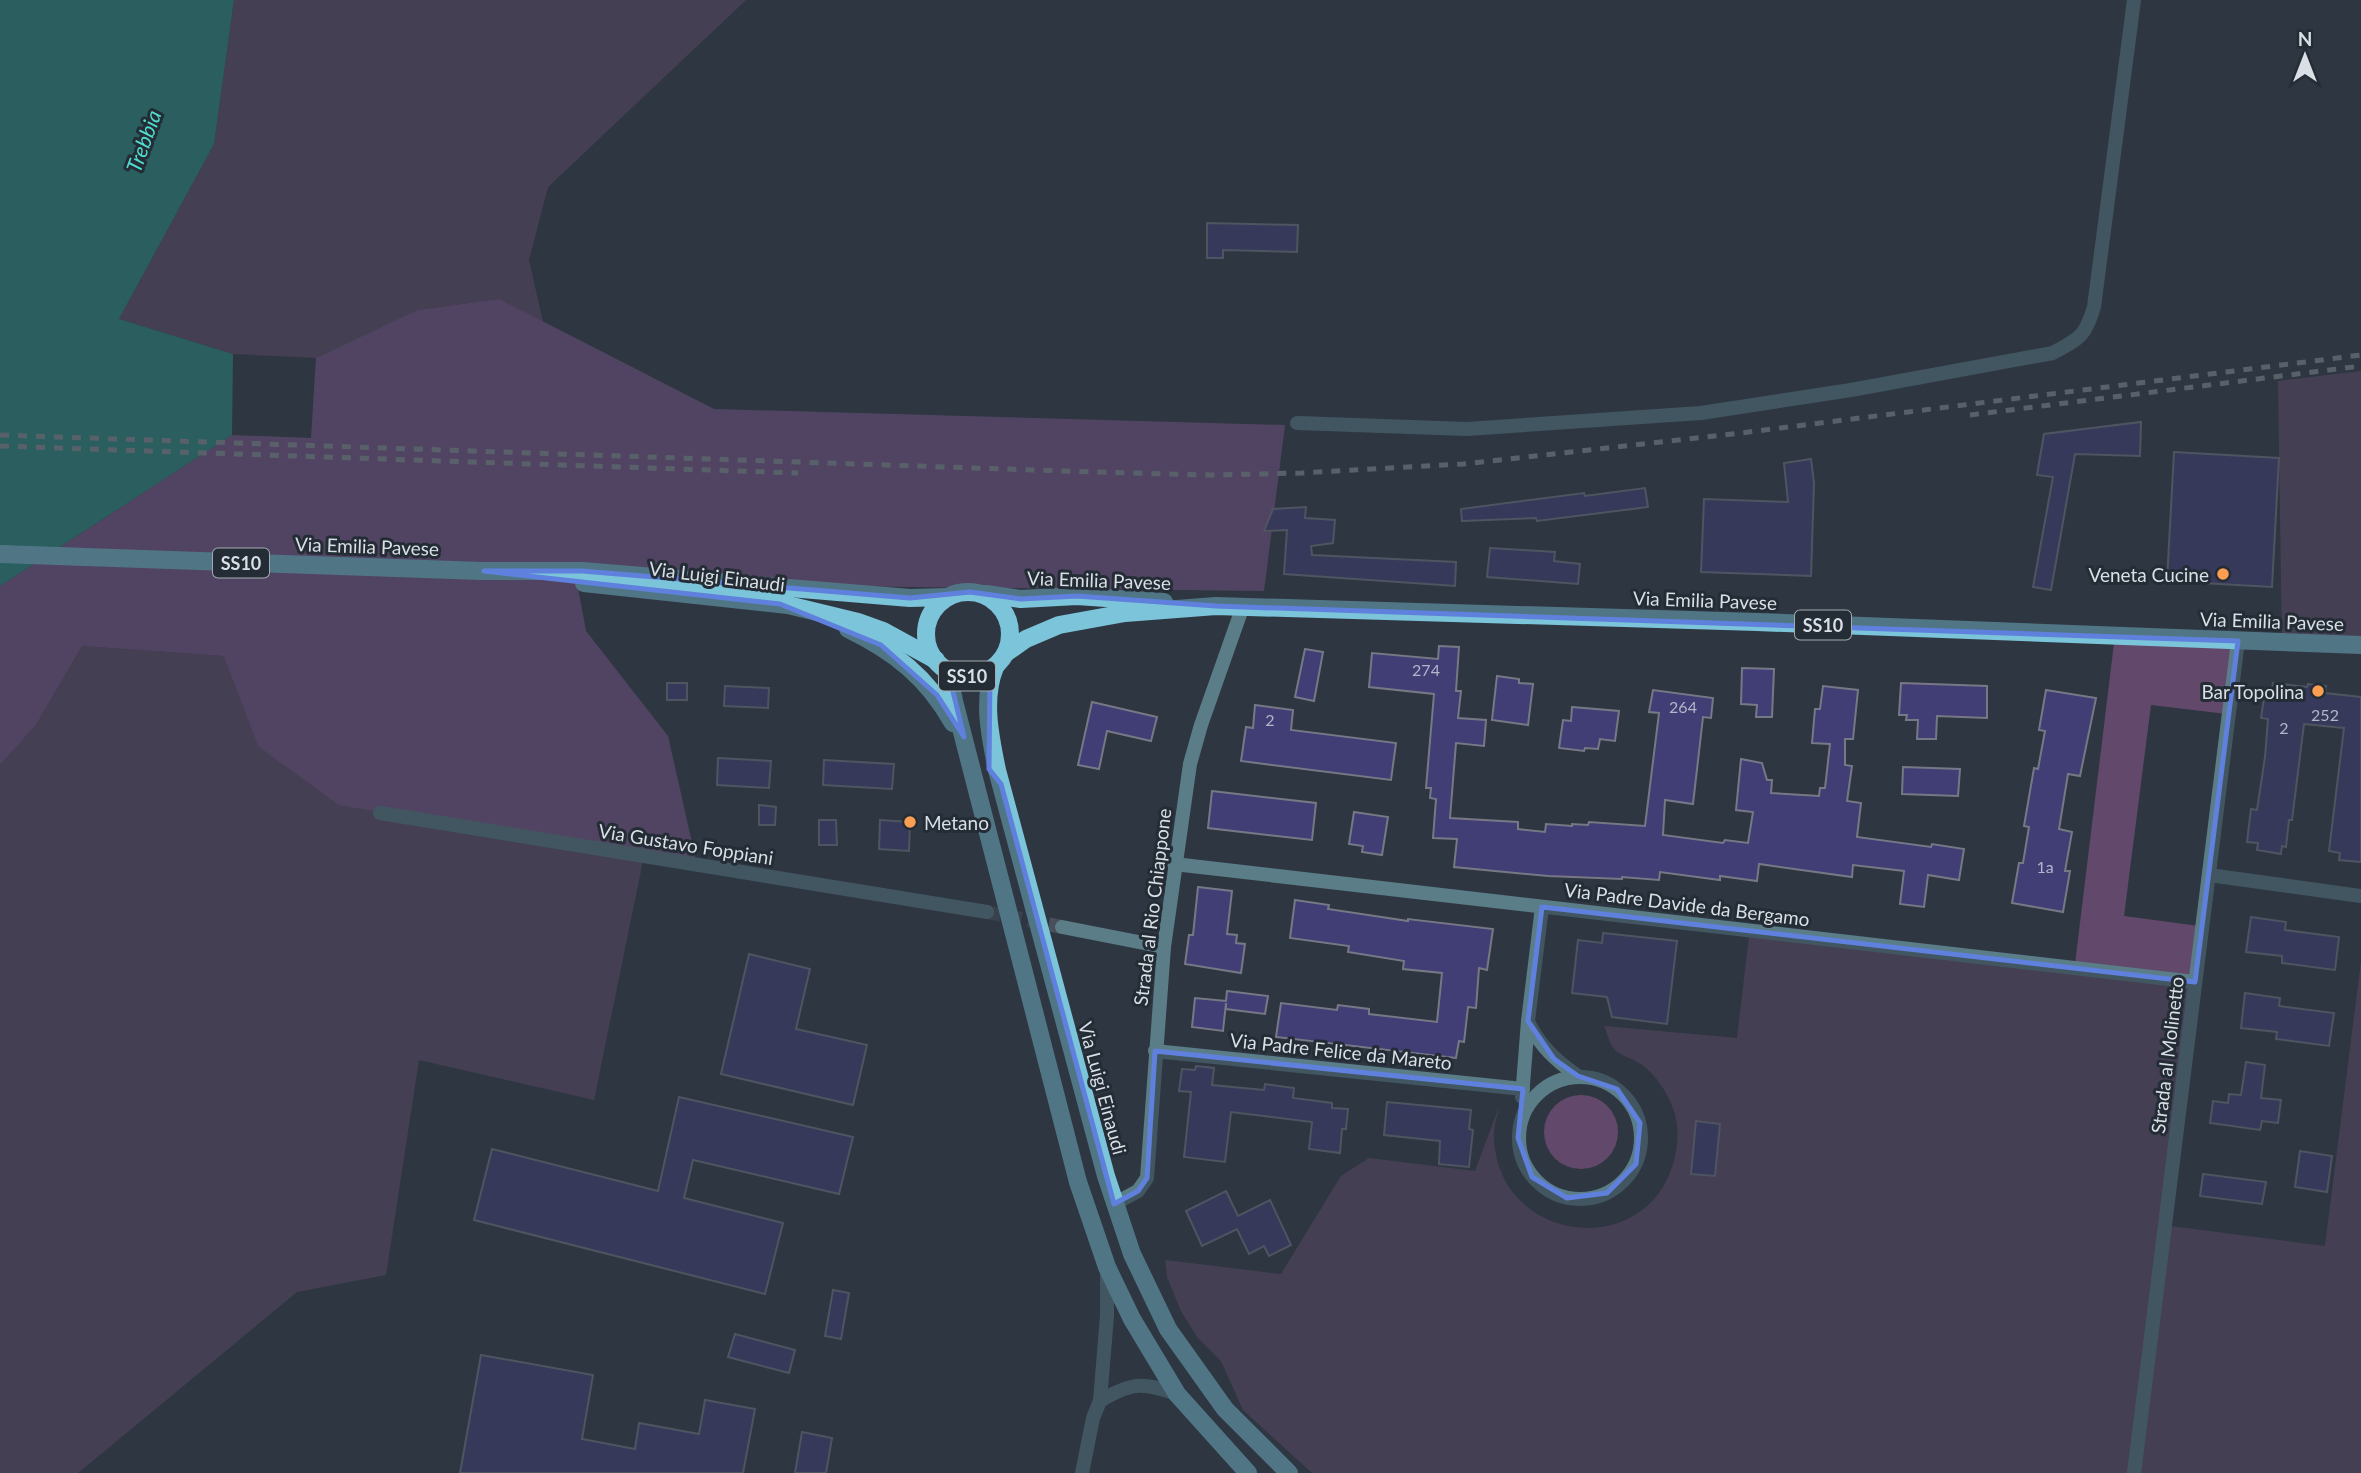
<svg xmlns="http://www.w3.org/2000/svg" width="2361" height="1473" viewBox="0 0 2361 1473" font-family="Lato,sans-serif">
	<style>
		.green { fill: #62496b }
		.forest { fill: #7d558a }
		.water { fill: #268e83 }
		.building { fill: #413d75; stroke: #777886; stroke-width: 2 }
		.lines { fill: none; stroke-linecap: round; stroke-linejoin: round }
		.minor-tunnel { stroke: #48505a; stroke-width: 14; stroke-dasharray: 14 7; stroke-linecap: butt }
		.minor { stroke: #5b7d88; stroke-width: 14 }
		.primary { stroke: #7bc4d9; stroke-width: 18 }
		.rail { stroke: #8d949c; stroke-width: 5; stroke-dasharray: 9 9; stroke-linecap: butt }
		.marked { fill: none; stroke: #5f81dd; stroke-width: 5; stroke-linejoin: round }
		.poi-dot { fill: #fc9e52; stroke: #242d36; stroke-width: 2.5 }
		.labels { text-anchor: middle; dominant-baseline: central; stroke-width: 6; stroke-linejoin: round; paint-order: stroke }
		.number-label { font-size: 16px; fill: #b3b6c9 }
		.shield { fill: #242d36; stroke: #a3aab0; stroke-width: 2 }
		.shield-label { font-size: 18px; font-weight: bold; fill: #d9dfe5 }
		.street-label { font-size: 19px; fill: #d9dfe5; stroke: #242d36 }
		.poi-label { font-size: 19px; fill: #d9dfe5; stroke: #242d36; text-anchor: end }
		.water-label { font-size: 21px; font-style: italic; fill: #4fdece; stroke: #242d36 }
	</style>
	<rect width="100%" height="100%" fill="#2e3741"/>
	<g class="green">
		<path d="M234,0h512l-198,187 -19,73 14,62 -44,-23 -82,11 -101,48 -83,-4 -114,-35 95,-175z"/>
		<path d="M2361,371v274l-79,-1 -4,-263z"/>
		<path d="M2115,635l124,5 -12,74 -76,-9 -27,211 75,10 -36,299 162,21 36,-285v512h-1049l-69,-63 -22,-49 -24,-24 -16,-26 -14,-34 -2,-17 116,14 60,-98 28,-18 106,13 24,-64c-2,10 -6,22 -5,32 5,105 153,123 180,22 4,-14 5,-32 1,-47 -6,-19 -19,-41 -36,-51 -7,-5 -18,-7 -24,-13 -5,-5 -8,-17 -11,-24l133,12 13,-110 325,36z"/>
		<path d="M82,646l143,10 33,90 386,110 -50,244 -175,-40 -33,215 -89,17 -219,181h-78v-708l36,-40z"/>
		<circle cx="1581" cy="1132" r="37"/>
	</g>
	<path class="forest" d="M499,299l215,110 571,16 -21,166 -687,-8 9,48 82,105 29,129 -358,-60 -81,-59 -34,-90 -142,-10 -46,79 -36,40v-179l232,-151 79,3 5,-80 101,-48z"/>
	<path class="water" d="M0,0h234l-20,144 -95,175 114,35 -1,81 -232,151z"/>
	<g class="building">
		<path d="M1207,223l91,2 -1,27 -74,-2v8h-16z"/>
		<path d="M2141,422l-1,34 -65,-2 -24,136 -18,-3 20,-110 -16,-2 7,-41z"/>
		<path d="M2174,452l105,6 -7,129 -105,-6z"/>
		<path d="M1811,459l3,24 -3,93 -110,-4 3,-73 84,3 -4,-39z"/>
		<path d="M1645,488l3,19 -111,14 -1,-3 -74,3 -1,-12 123,-16 1,3z"/>
		<path d="M1306,507l-1,11 30,2 -2,23 -22,3 1,9 144,7 -1,24 -171,-12 3,-44 -23,1 9,-22z"/>
		<path d="M1490,548l65,4 -1,9 26,3 -2,20 -91,-7z"/>
		<path d="M1439,646l20,1 -3,44h5l-3,27 28,2 -2,26 -28,-3 -6,75 68,4v7l27,3 1,-8 26,2v-2l16,1 1,-3 56,4 14,-113 -10,-1 4,-22 60,8 -2,20 -8,-1 -10,87 -28,-4 -2,35 60,8 2,-3 23,3 5,-31 -17,-2 5,-51 21,4 5,17h5l-1,13 48,3 1,-8h5l5,-44 -18,-1 3,-34h5l3,-23 35,4 -5,49h-8v26l7,1 -5,35 14,2 -4,34 74,10 1,-3 32,5 -5,31 -31,-5 -4,32 -24,-3 4,-33 -51,-6 -1,12 -93,-13 -2,17 -37,-5v4l-60,-8 -1,8 -37,-3v2l-74,-3 -94,-9 3,-28 -24,-1 3,-39 -6,-1 1,-10h-5l8,-94 -65,-7 3,-34 66,6z"/>
		<path d="M1305,649l18,3 -9,49 -19,-4z"/>
		<path d="M1742,668l32,1 -2,48h-16l1,-12 -16,-1z"/>
		<path d="M1497,676l22,3v4l14,1 -5,41 -36,-5z"/>
		<rect x="667" y="683" width="20" height="17"/>
		<path d="M1901,683l86,3v32l-50,-2 -1,23h-19l1,-19h-12l1,-5h-8z"/>
		<path d="M2273,683l34,4 1,-3 18,2 -1,7 36,4v165l-22,-2 1,-7 -11,-2 15,-123 -40,-4 -12,96h-3l-3,27 -4,-1 -1,8 -24,-4 1,-7 -11,-1 4,-33 6,1 8,-53 3,-38 -7,-1 4,-27 6,1z"/>
		<path d="M725,686l44,2 -1,20 -44,-2z"/>
		<path d="M2046,690l50,8 -16,78 -12,-2 -9,55 13,3 -7,39h5l-7,41 -51,-9 7,-40h4l6,-36 -5,-1 10,-58 4,1 7,-38 -6,-1z"/>
		<path d="M1092,702l65,15 -6,24 -44,-10 -8,38 -21,-4z"/>
		<path d="M1255,705l38,5 -2,20 105,13 -5,37 -150,-19 5,-34 7,1z"/>
		<path d="M1572,707l47,4 -4,30 -15,-2 -2,10 -13,-1 -1,3 -25,-3 4,-28 8,1z"/>
		<path d="M718,758l53,3 -2,27 -52,-3z"/>
		<path d="M824,760l70,4 -2,25 -69,-4z"/>
		<path d="M1903,767l57,2 -2,27 -56,-2z"/>
		<path d="M1212,791l104,12 -4,37 -104,-12z"/>
		<path d="M759,805l17,2 -1,18h-16z"/>
		<path d="M1354,812l34,5 -6,38 -20,-3 1,-6 -14,-2z"/>
		<path d="M819,820h17l1,25h-18z"/>
		<path d="M880,820l30,2 -1,29 -30,-2z"/>
		<path d="M1198,887l34,4 -5,43 10,1 -1,8 9,1 -4,29 -56,-9 4,-29h4z"/>
		<path d="M1295,900l34,5 -1,4 80,12v-2l85,10 -6,41 -8,-2 -3,40 -8,-1 -4,35 -5,-1 -3,17 -180,-21 5,-34 56,7 1,-5 31,4v5l68,8 5,-49 -39,-4 1,-8 -56,-9 1,-6 -59,-8z"/>
		<path d="M2251,917l35,5 -1,8 54,7 -4,33 -53,-7v-7l-36,-4z"/>
		<path d="M1603,933l74,8 -10,83 -55,-7 -5,-20 -35,-4 6,-53 24,3z"/>
		<path d="M749,954l61,15 -14,60 71,16 -14,60 -132,-31z"/>
		<path d="M1227,991l41,5 -3,18 -39,-5v-6l-3,28 -31,-4 3,-29 31,3z"/>
		<path d="M2245,993l35,5 -1,8 55,7 -5,33 -53,-7 1,-7 -36,-4z"/>
		<path d="M2246,1062l19,3 -4,33 20,2 -3,23 -16,-2 -2,9 -50,-7 3,-22 15,2 1,-9 12,1z"/>
		<path d="M1196,1066l18,2 -2,17 52,5 1,-6 29,4 -1,10 39,5v5l16,1 -2,20h-4l-2,24 -31,-4 3,-27 -81,-10 -6,50 -41,-5 7,-65 -12,-1 3,-22 13,1z"/>
		<path d="M679,1097l174,40 -14,57 -146,-34 -9,38 99,25 -18,71 -291,-74 18,-71 166,42z"/>
		<path d="M1387,1102l84,8 -2,19 4,1 -4,37 -30,-3 1,-23 -56,-6z"/>
		<path d="M1696,1121l24,3 -5,52 -24,-2z"/>
		<path d="M2300,1151l32,5 -5,36 -32,-5z"/>
		<path d="M2203,1174l63,8 -4,22 -62,-8z"/>
		<path d="M1226,1191l12,25 32,-16 21,45 -22,11 -5,-10 -15,8 -12,-25 -35,17 -16,-35z"/>
		<path d="M833,1290l16,3 -8,46 -16,-3z"/>
		<path d="M735,1334l60,16 -6,23 -61,-16z"/>
		<path d="M481,1355l112,20 -11,64 53,10 4,-26 60,11 6,-34 50,9 -12,64h-283z"/>
		<path d="M802,1432l30,6 -6,35h-31z"/>
	</g>
	<g class="lines">
		<path class="minor-tunnel" d="M987,912l75,15"/>
		<g class="minor">
			<path d="M1297,423l170,6 234,-16 150,-23 202,-37c27,-15 32,-16 41,-46l40,-307"/>
			<path d="M380,813l607,99"/>
			<path d="M1174,864l1021,118"/>
			<path d="M2209,875l152,21"/>
			<path d="M1062,927l102,20"/>
			<path d="M1528,1022c12,24 28,39 50,54"/>
			<path d="M1155,1051l368,38"/>
			<circle cx="1580" cy="1138" r="61"/>
			<path d="M1522,1097l6,-76 14,-114"/>
			<path d="M1114,1204l24,-13 9,-13 17,-231 26,-183 11,-39 42,-119"/>
			<path d="M1100,1401c32,-19 42,-19 77,-7"/>
			<path d="M1082,1473l11,-55 7,-17 7,-85v-45"/>
			<path d="M2134,1473l104,-832"/>
		</g>
		<g class="primary">
			<path d="M0,554l482,17h100l328,27 38,-1"/>
			<path d="M584,583l204,22 70,17 25,9 53,29"/>
			<circle cx="968" cy="634" r="42"/>
			<path d="M986,594l35,5 56,-3 87,6"/>
			<path d="M848,629c47,23 79,48 105,94"/>
			<path d="M1006,653l20,-14 33,-14 66,-12 91,-7 541,16 604,23"/>
			<path d="M995,667c-13,32 -5,69 2,103l109,406 26,78 36,75 57,80 64,64"/>
			<path d="M948,671l6,30 124,481 29,85 25,52 45,75 71,79"/>
		</g>
		<g class="rail">
			<path d="M1970,415l391,-49"/>
			<path d="M0,435l1093,37 118,3 91,-2 161,-9 278,-31 620,-78"/>
			<path d="M0,446l798,27"/>
		</g>
	</g>
	<path d="M0 0H2361V1473H0ZM484,571h98l328,27 60,-6 51,7 56,-3 139,10 1022,35 -43,341 -653,-75 -14,114 26,38 24,17 39,13 23,34 -4,41 -29,29 -40,5 -35,-21 -14,-39 5,-49 -368,-38 -8,127 -9,13 -24,13 -113,-420 -12,-15 1,-97 -41,3 15,62 -27,-42 -56,-50 -101,-41z" fill="#2e3741" fill-opacity=".55" fill-rule="evenodd"/>
	<path class="marked" d="M484,571h98l328,27 60,-6 51,7 56,-3 139,10 1022,35 -43,341 -653,-75 -14,114 26,38 24,17 39,13 23,34 -4,41 -29,29 -40,5 -35,-21 -14,-39 5,-49 -368,-38 -8,127 -9,13 -24,13 -113,-420 -12,-15 1,-97 -41,3 15,62 -27,-42 -56,-50 -101,-41z"/>
	<g class="poi-dot">
		<circle cx="2223" cy="574" r="7"/>
		<circle cx="2318" cy="691" r="7"/>
		<circle cx="910" cy="822" r="7"/>
	</g>
	<g class="labels">
		<g class="number-label">
			<text x="1426" y="669">274</text>
			<text x="1683" y="706">264</text>
			<text x="2325" y="714">252</text>
			<text x="1270" y="719">2</text>
			<text x="2284" y="727">2</text>
			<text x="2045" y="866">1a</text>
		</g>
		<g class="shield">
			<rect x="213" y="548.5" width="56" height="29" rx="5"/>
			<rect x="1795" y="610.5" width="56" height="29" rx="5"/>
			<rect x="939" y="661.5" width="56" height="29" rx="5"/>
		</g>
		<g class="shield-label">
			<text x="241" y="563">SS10</text>
			<text x="1823" y="625">SS10</text>
			<text x="967" y="676">SS10</text>
		</g>
		<g class="street-label">
			<text transform="translate(367 546) rotate(2)">Via Emilia Pavese</text>
			<text transform="translate(717 576) rotate(7)">Via Luigi Einaudi</text>
			<text transform="translate(1099 580) rotate(2)">Via Emilia Pavese</text>
			<text transform="translate(1705 600) rotate(2)">Via Emilia Pavese</text>
			<text transform="translate(2272 621) rotate(2)">Via Emilia Pavese</text>
			<text transform="translate(686 844) rotate(9)">Via Gustavo Foppiani</text>
			<text transform="translate(1687 904) rotate(7)">Via Padre Davide da Bergamo</text>
			<text transform="translate(1152 907) rotate(-83)">Strada al Rio Chiappone</text>
			<text transform="translate(1341 1051) rotate(6)">Via Padre Felice da Mareto</text>
			<text transform="translate(2167 1055) rotate(-83)">Strada al Molinetto</text>
			<text transform="translate(1103 1088) rotate(75)">Via Luigi Einaudi</text>
		</g>
		<g class="poi-label">
			<text x="2209" y="574">Veneta Cucine</text>
			<text x="2304" y="691">Bar Topolina</text>
			<text x="924" y="822" text-anchor="start">Metano</text>
		</g>
		<g class="water-label">
			<text transform="translate(143 141) rotate(-70)">Trebbia</text>
		</g>
	</g>
	<g transform="translate(2305 56)" stroke="#242d36" stroke-width="5" paint-order="stroke">
	<path d="M0-5L12 26L0 18L-12 26Z" fill="#d9dfe5"/>
	<text y="-10" font-size="19" font-weight="bold" text-anchor="middle" fill="#d9dfe5">N</text>
	</g>
</svg>
